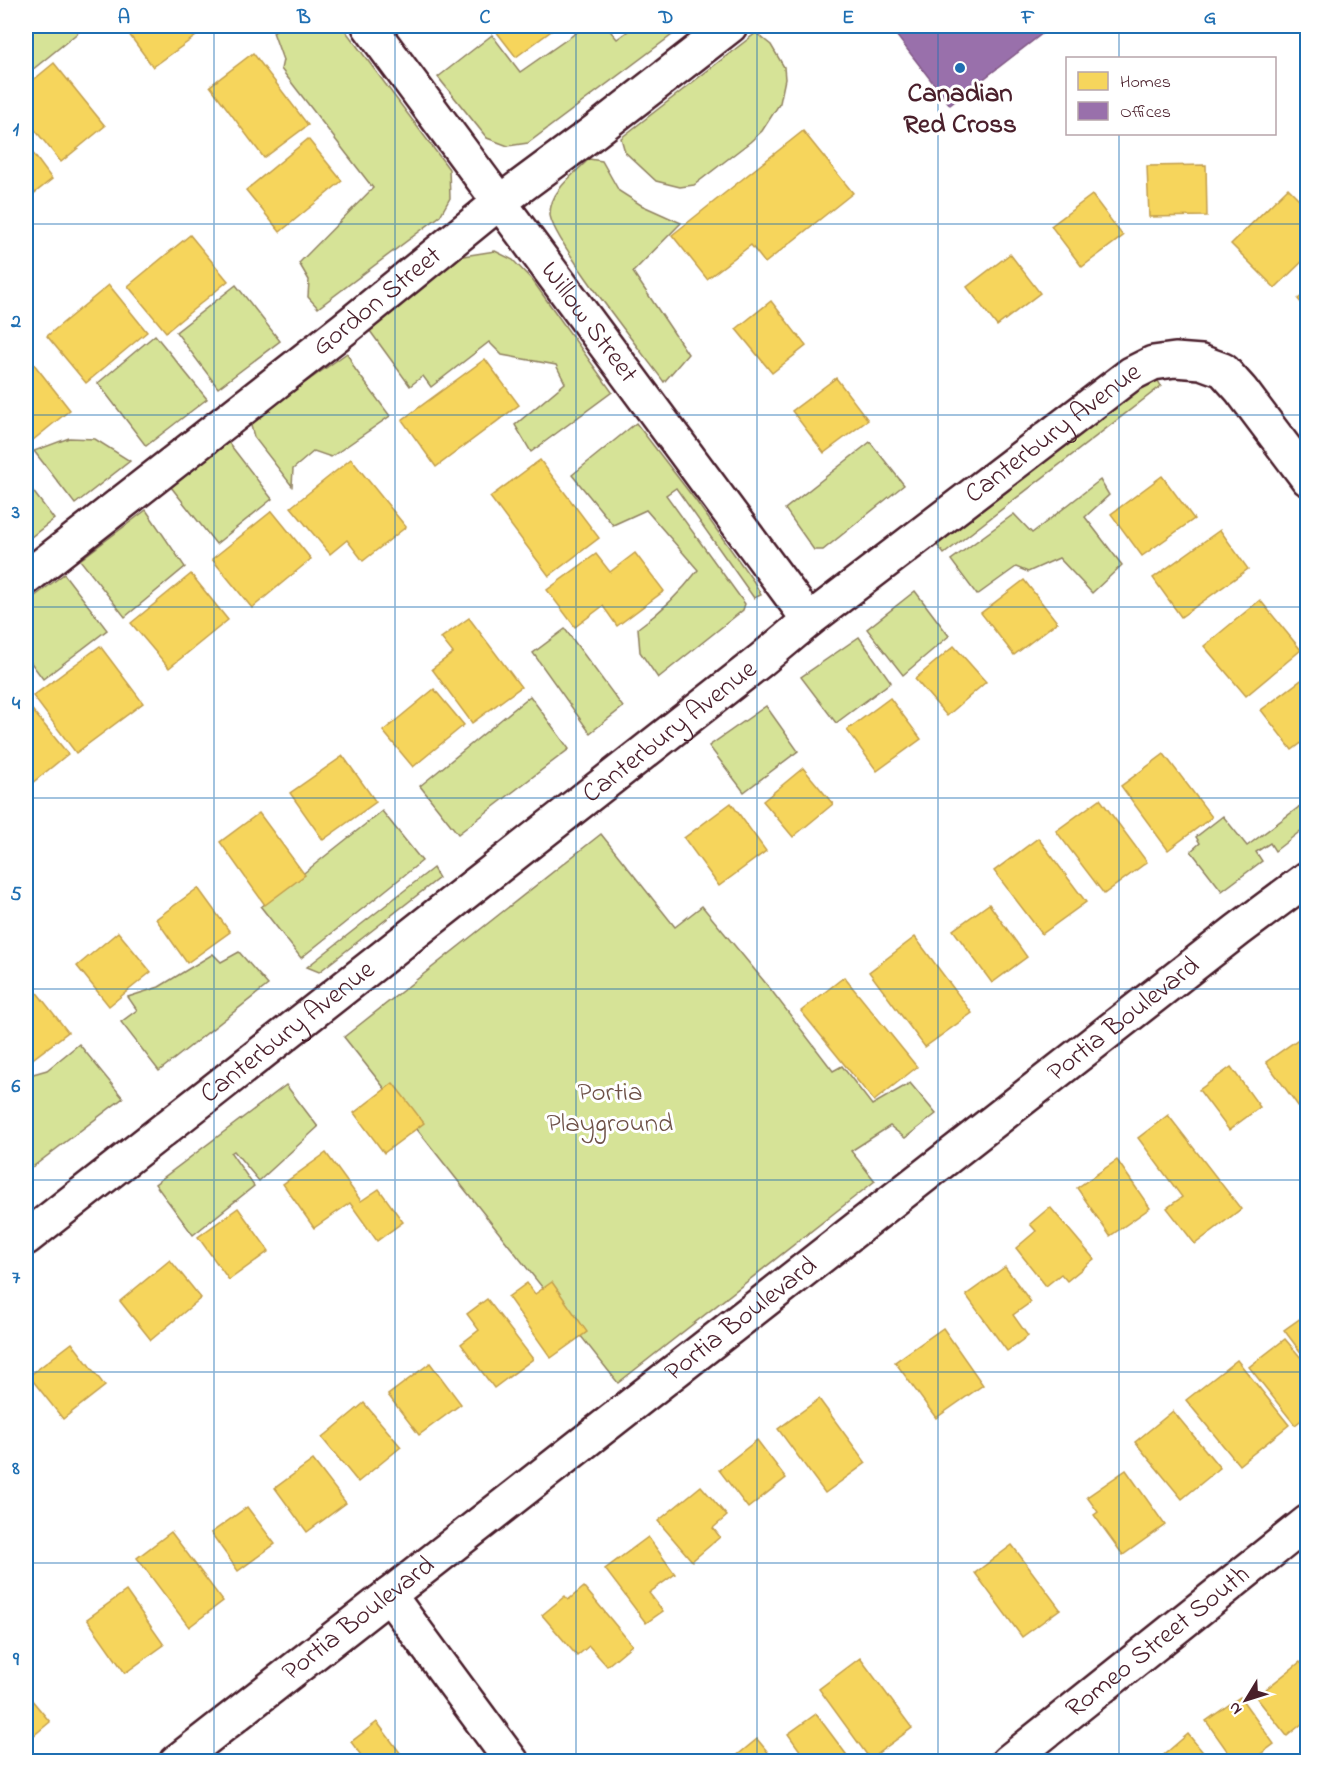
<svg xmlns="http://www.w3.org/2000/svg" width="1333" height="1787" viewBox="0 0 1333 1787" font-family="'Indie Flower',sans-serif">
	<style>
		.green { fill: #d6e397; stroke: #908161; stroke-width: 1.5 }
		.homes { fill: #f6d55c; stroke: #c29e4d; stroke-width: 1.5 }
		.offices { fill: #9970ab; stroke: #815885; stroke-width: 1.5 }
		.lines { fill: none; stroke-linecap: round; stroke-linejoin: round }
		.street-casing { stroke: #4a1f2b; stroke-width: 38 }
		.secondary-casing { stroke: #4a1f2b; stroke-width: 38 }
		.street { stroke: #fff; stroke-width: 33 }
		.secondary { stroke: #fff; stroke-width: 33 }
		.grid { fill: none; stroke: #1f6fb2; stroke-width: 1.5; stroke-opacity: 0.55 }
		.poi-dot { fill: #1f6fb2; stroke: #fff; stroke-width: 2 }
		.labels { text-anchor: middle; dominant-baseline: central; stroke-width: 6; stroke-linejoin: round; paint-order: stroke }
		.poi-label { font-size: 27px; font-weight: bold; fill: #4a1f2b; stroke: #fff }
		.street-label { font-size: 27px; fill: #4a1f2b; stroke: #fff }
		.park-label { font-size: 27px; fill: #6d5046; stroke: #fff }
		.neatline { fill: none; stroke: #1f6fb2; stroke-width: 2 }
		.grid-label { font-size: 20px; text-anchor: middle; font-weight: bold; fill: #1f6fb2 }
	</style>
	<rect width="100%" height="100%" fill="#fff"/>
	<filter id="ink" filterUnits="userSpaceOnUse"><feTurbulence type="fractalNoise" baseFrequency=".0167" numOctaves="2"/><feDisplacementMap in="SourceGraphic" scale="12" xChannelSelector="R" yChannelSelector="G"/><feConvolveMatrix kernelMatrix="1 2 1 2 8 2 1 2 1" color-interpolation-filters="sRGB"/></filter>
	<g filter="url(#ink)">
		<g class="green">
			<path d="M26,26h49l5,5 -54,44z"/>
			<path d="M281,26h61l107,143 1,29 -10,18 -122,92 -10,-11 1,-17 -10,-17 74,-75 -92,-119 2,-9 -10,-28z"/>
			<path d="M586,26h20l11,13 18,-13h49l-156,117 -20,3 -21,-8 -49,-61 54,-42 28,37z"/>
			<path d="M756,33l15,12 13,22 1,12 -5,24 -18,28 -12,11 -56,43 -14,2 -24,-6 -31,-29 -4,-14z"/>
			<path d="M589,159l13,2 17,30 22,14 40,18 -48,49 55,82 -24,28c-19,-26 -115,-146 -114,-168 0,-23 24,-40 39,-55z"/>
			<path d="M495,251l18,9 20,21 79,111 -81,60 -16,-27 50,-42 -9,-18 -54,-10 -13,-13 -58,45 -8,-11 -13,10 -40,-55 87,-74z"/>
			<path d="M236,285l44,56 -62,47 -42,-56z"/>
			<path d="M155,335l52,64 -61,47 -48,-63z"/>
			<path d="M347,353l8,16 35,47 -59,41 -17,-6 -21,18 -1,17 -38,-49 -4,-15z"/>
			<path d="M1157,379l4,7 -217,168 -7,-9 208,-162z"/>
			<path d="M636,423l60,78 58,81 7,13 -7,3 -78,-110 -10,7 79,109 -2,6 -85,68 -18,-26 -2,-24c23,-16 43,-36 60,-58l-52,-60 -33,15 -41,-50z"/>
			<path d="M69,438l26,1 35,22 -55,43 -41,-53z"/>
			<path d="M228,442l44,57 -56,45 -45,-57z"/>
			<path d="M870,442l34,43 -81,65h-9l-29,-41z"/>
			<path d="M1100,480l9,15 -24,22 37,48 -30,28 -33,-35 -31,14 -12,-5 -39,28 -26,-35 63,-46 18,19z"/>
			<path d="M26,482l28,37 -28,22z"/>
			<path d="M146,510l39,57 -60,50 -45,-57z"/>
			<path d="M64,574l43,56 -64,49 -17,-23v-53z"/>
			<path d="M915,591l34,45 -46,39 -36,-46z"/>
			<path d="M565,629l58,78 -33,26 -57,-80z"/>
			<path d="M859,637l32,45 -55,41 -35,-46z"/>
			<path d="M530,696l39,53 -111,85 -38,-48z"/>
			<path d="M766,706l32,45 -54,41 -35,-46z"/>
			<path d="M1307,801v25l-32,25 -5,-8 -14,9 6,9 -40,30 -31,-40 9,-8 -4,-6 27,-21 24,30z"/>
			<path d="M382,811l40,50 -121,97 -40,-51z"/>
			<path d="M601,834l74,93 27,-21 66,80 65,85 9,-5 30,39 38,-22 26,31 -31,24 -15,-12 -39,25 24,30 -257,202 -274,-346z"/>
			<path d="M433,868l6,10 -120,94 -12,-5z"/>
			<path d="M239,952l29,33 -109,86 -38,-49 16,-12 -9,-13 31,-10 54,-33 8,8z"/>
			<path d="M79,1044l44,54 -97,74v-96l21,-6z"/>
			<path d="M286,1085l32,42 -59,54 -25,-30 -3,2 23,33 -61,49 -38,-51z"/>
		</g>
		<g class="homes">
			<path d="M123,26h87l-57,41z"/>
			<path d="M492,26h66l-42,31z"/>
			<path d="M253,53l55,72 -44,33 -54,-72z"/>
			<path d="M54,63l51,63 -44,36 -35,-43v-33z"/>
			<path d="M803,131l50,62 -88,70 -14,-18 -44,34 -35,-44z"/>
			<path d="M308,139l34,42 -62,51 -34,-42z"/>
			<path d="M26,144l26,35 -26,21z"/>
			<path d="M1206,165l1,51 -58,1 -2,-51z"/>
			<path d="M1288,188l20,20v48l-33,32 -44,-44z"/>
			<path d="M1092,195l31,41 -41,31 -31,-41z"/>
			<path d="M190,235l38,46 -62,51 -38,-46z"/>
			<path d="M1010,254l30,39 -43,33 -30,-39z"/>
			<path d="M109,285l38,47 -61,51 -39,-47z"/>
			<path d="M1308,291v20l-10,-12z"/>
			<path d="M771,301l35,45 -34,27 -36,-44z"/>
			<path d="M26,354l44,56 -43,35 -1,-1z"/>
			<path d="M485,359l34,46 -83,62 -34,-47z"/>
			<path d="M836,378l32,42 -44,33 -32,-42z"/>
			<path d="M351,459l55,68 -43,34 -16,-21 -17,14 -39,-47z"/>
			<path d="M540,460l59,78 -50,38 -59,-79z"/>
			<path d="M1162,476l32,43 -52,37 -31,-42z"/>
			<path d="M272,511l39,48 -59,49 -40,-49z"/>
			<path d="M1220,530l28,39 -67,48 -28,-39z"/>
			<path d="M635,553l29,38 -47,35 -14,-20 -28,21 -28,-37 49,-36 14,18z"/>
			<path d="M191,574l37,46 -59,48 -38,-45z"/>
			<path d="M1024,580l33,42 -43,33 -33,-42z"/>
			<path d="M1260,600l41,50 -55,46 -42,-50z"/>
			<path d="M469,618l52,69 -49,36 -40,-54 21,-16 -12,-15z"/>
			<path d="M100,646l43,57 -67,50 -43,-57z"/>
			<path d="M954,646l32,36 -39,34 -32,-37z"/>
			<path d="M1308,675v63l-16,12 -31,-40z"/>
			<path d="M434,689l30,36 -51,42 -30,-36z"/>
			<path d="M890,698l31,41 -44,32 -30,-41z"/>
			<path d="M29,706l39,48 -42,34v-79z"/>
			<path d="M1164,754l48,63 -44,33 -47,-64z"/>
			<path d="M343,756l33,46 -53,38 -33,-47z"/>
			<path d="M803,768l30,36 -40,33 -30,-36z"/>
			<path d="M1100,799l47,63 -43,32 -48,-63z"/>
			<path d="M731,803l35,48 -47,35 -35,-48z"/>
			<path d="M259,813l46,62 -40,30 -45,-63z"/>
			<path d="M1038,838l48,64 -44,32 -48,-63z"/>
			<path d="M198,888l32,44 -43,31 -31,-44z"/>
			<path d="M989,904l38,53 -35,26 -39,-53z"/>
			<path d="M118,932l33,40 -42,34 -32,-40z"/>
			<path d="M915,937l57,76 -47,34 -56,-75z"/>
			<path d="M844,977l73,90 -43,34 -73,-90z"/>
			<path d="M35,990l33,42 -42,32v-66z"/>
			<path d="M1307,1033l1,78 -4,3 -38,-52z"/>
			<path d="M1231,1067l29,40 -31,23 -30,-40z"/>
			<path d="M393,1083l31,40 -40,30 -30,-40z"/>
			<path d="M1168,1115l73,94 -46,35 -28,-36 15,-11 -44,-59z"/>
			<path d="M326,1153l35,48 18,-12 24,33 -26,19 -27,-38 -36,25 -31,-44z"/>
			<path d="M1117,1160l33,48 -40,28 -33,-48z"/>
			<path d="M1050,1207l44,52 -27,22 -6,-7 -15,12 -30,-38 20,-17 -6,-7z"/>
			<path d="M238,1208l31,43 -40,29 -31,-43z"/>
			<path d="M170,1260l31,38 -50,42 -31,-39z"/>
			<path d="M1005,1267l26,35 -18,13 15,21 -21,15 -41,-56z"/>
			<path d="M552,1282l35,50 -36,26 -43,-61 19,-14 8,11z"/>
			<path d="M487,1299l46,60 -39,29 -33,-44 18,-14 -12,-16z"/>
			<path d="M1308,1313v49l-24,-32z"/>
			<path d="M943,1328l40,57 -47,33 -41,-56z"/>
			<path d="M1285,1339l23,27v49l-13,10 -46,-58z"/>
			<path d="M72,1343l33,43 -42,33 -34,-43z"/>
			<path d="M1237,1360l52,65 -50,40 -53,-65z"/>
			<path d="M430,1363l31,41 -42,31 -31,-40z"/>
			<path d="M819,1399l47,64 -41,30 -47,-64z"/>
			<path d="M364,1403l37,44 -43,35 -36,-44z"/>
			<path d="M1173,1411l47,57 -38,31 -47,-57z"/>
			<path d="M757,1440l29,38 -38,30 -29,-38z"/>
			<path d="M313,1460l33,43 -39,29 -32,-44z"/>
			<path d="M1126,1470l39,55 -42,30 -29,-40 4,-3 -11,-15z"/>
			<path d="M701,1486l26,30 -14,12 7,9 -28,24 -34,-40z"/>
			<path d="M247,1507l28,37 -37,27 -27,-38z"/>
			<path d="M171,1532l52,69 -34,26 -52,-69z"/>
			<path d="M648,1537l27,37 -26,19 14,18 -17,12 -41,-54z"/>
			<path d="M1012,1545l48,64 -38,28 -47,-64z"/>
			<path d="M584,1587l48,58 -25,21 -18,-20 -12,10 -35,-41 23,-19 3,4z"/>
			<path d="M126,1591l38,54 -39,28 -38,-54z"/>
			<path d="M860,1658l52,70 -42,31 -51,-70z"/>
			<path d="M1300,1662l8,9v48l-21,17 -31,-39z"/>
			<path d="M26,1693l24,29 -24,20z"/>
			<path d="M1240,1697l34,47 -24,18h-15l-29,-41z"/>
			<path d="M816,1714l33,44 -4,4h-37l-20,-28z"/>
			<path d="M377,1722l30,40h-41l-15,-20z"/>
			<path d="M1188,1734l23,28h-51l-1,-3z"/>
			<path d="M757,1739l19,23h-47z"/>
		</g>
		<path class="offices" d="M901,26h151l-102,79 -57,-74z"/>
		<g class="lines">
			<g class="street-casing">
				<g id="street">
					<path id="s1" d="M369,26l440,594"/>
					<path id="s2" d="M26,578l318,-249 157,-128 93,-69 136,-106"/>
					<path id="s3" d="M26,1238l734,-577 49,-41 322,-246 22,-11 22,-3 26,2 22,8 18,20 67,89"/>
					<path d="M389,1595l123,167"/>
					<path id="s4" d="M176,1762l1062,-832 70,-52"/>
				</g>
			</g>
			<g class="secondary-casing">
				<g id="secondary">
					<path id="s5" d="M1008,1762l300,-240"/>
				</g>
			</g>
			<use href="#street" class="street"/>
			<use href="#secondary" class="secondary"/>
		</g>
	</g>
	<path class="grid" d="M214,26v1736M395,26v1736M576,26v1736M757,26v1736M938,26v1736M1119,26v32M1119,134v1628M26,224h1282M26,415h1282M26,607h1282M26,798h1282M26,989h1282M26,1180h1282M26,1372h1282M26,1563h1282"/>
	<circle class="poi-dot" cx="960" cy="68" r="6"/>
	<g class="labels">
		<g class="poi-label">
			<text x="960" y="94">Canadian<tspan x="960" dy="31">Red Cross</tspan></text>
		</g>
		<g class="street-label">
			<text stroke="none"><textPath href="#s2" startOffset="447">Gordon Street</textPath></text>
			<text stroke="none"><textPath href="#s1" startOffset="369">Willow Street</textPath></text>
			<text stroke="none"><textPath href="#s3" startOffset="1305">Canterbury Avenue</textPath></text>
			<text stroke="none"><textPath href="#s3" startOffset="819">Canterbury Avenue</textPath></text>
			<text stroke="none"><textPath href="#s4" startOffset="1204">Portia Boulevard</textPath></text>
			<text stroke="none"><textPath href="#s3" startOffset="333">Canterbury Avenue</textPath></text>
			<text stroke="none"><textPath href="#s4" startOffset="718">Portia Boulevard</textPath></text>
			<text stroke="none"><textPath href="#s4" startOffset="232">Portia Boulevard</textPath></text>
			<text stroke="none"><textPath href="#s5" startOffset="192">Romeo Street South</textPath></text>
		</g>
		<g class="park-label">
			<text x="610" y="1093">Portia<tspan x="610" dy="31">Playground</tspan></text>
		</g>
	</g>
	<rect width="1333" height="1787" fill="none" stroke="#fff" stroke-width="66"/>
	<rect x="1066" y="57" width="210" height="78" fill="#ffffff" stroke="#b7a5aa" stroke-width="1.5"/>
	<rect x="1078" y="72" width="30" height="18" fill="#f6d55c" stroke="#b7a5aa" stroke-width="1.5"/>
	<text x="1120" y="87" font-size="18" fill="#4a1f2b">Homes</text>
	<rect x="1078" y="102" width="30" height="18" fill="#9970ab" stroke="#b7a5aa" stroke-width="1.5"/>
	<text x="1120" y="117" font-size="18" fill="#4a1f2b">Offices</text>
	<g transform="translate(1246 1700) rotate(232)" stroke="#ffffff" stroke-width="4.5" paint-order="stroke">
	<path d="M0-4.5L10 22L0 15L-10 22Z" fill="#4a1f2b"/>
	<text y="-9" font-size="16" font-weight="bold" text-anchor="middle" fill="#4a1f2b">N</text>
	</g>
	<rect x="33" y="33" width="1267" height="1721" class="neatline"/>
	<g class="grid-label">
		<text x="124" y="23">A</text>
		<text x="304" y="23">B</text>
		<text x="485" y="23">C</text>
		<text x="666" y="23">D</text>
		<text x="848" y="23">E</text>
		<text x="1028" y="23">F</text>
		<text x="1210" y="23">G</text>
		<text x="16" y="135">1</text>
		<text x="16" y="327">2</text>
		<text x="16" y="518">3</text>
		<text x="16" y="709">4</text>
		<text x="16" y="900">5</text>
		<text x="16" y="1092">6</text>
		<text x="16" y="1283">7</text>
		<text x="16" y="1474">8</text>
		<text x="16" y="1665">9</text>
	</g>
</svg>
